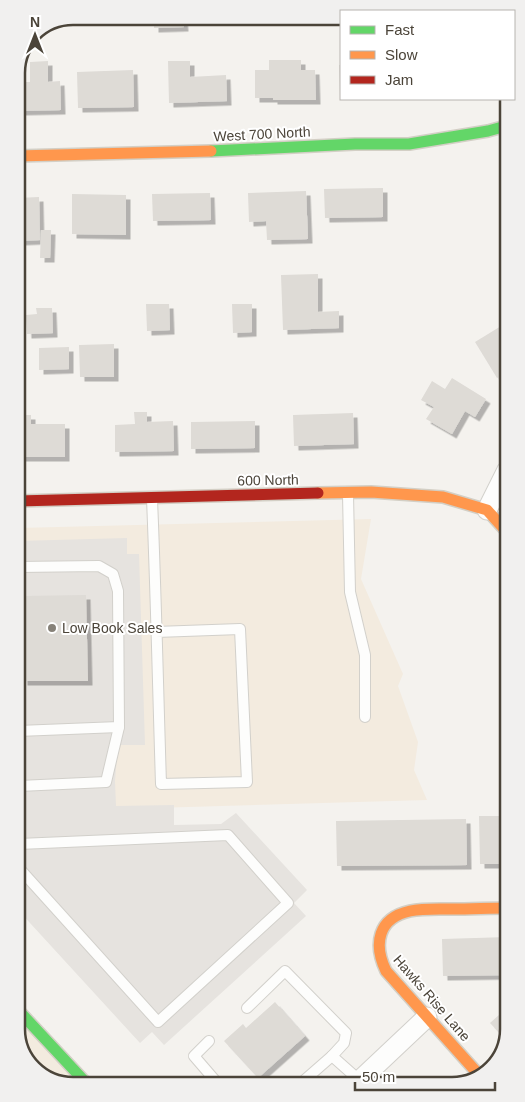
<svg xmlns="http://www.w3.org/2000/svg" width="525" height="1102" viewBox="0 0 525 1102" font-family="Helvetica,sans-serif">
	<style>
		.commercial { fill: #f3ebdf }
		.parking { fill: #e6e3df }
		.building { fill: #dedbd6; filter: url(#shadow) }
		.lines { fill: none; stroke-linecap: round; stroke-linejoin: round }
		.lane-casing { stroke: #d2d0cb; stroke-width: 12 }
		.street-casing { stroke: #d2d0cb; stroke-width: 21 }
		.fast-casing { stroke: #d3cfc5; stroke-width: 14 }
		.slow-casing { stroke: #d3cfc5; stroke-width: 14 }
		.jam-casing { stroke: #d3cfc5; stroke-width: 14 }
		.lane { stroke: #fdfdfc; stroke-width: 10 }
		.street { stroke: #fdfdfc; stroke-width: 19 }
		.fast { stroke: #63d668; stroke-width: 11 }
		.slow { stroke: #ff974d; stroke-width: 11 }
		.jam { stroke: #b3261e; stroke-width: 11 }
		.poi-dot { fill: #868178; stroke: #fff; stroke-width: 2 }
		.labels { text-anchor: middle; dominant-baseline: central; stroke-width: 4; stroke-linejoin: round; paint-order: stroke }
		.street-label { font-size: 14px; fill: #4b4439; stroke: #fff }
		.poi-label { font-size: 14px; fill: #4b4439; stroke: #fff; text-anchor: start }
		.rim { fill: none; stroke: #4b4439; stroke-width: 2.5 }
	</style>
	<defs>
		<filter id="shadow"><feDropShadow dx="4.5" dy="4.5" stdDeviation="0" flood-color="#0004"/></filter>
	</defs>
	<rect width="100%" height="100%" fill="#f4f2ee"/>
	<g class="commercial">
		<path d="M371,519l-10,60 42,95 -5,12 20,56 -4,28 13,30 -408,12 -1,-284z"/>
		<path d="M19,1009l64,71 -16,5 -29,-11 -19,-26z"/>
	</g>
	<path class="parking" d="M127,538v16h12l6,191h-27l-3,36 1,25 58,-1v20l47,-1 15,-11 71,77 -13,13 12,13 -142,129 -12,-13 -12,11 -121,-132 -1,-370z"/>
	<g class="building">
		<path d="M154,16h29l1,11 -30,1z"/>
		<path d="M269,60h32v10h14l1,30h-43v-2h-18v-28h14z"/>
		<path d="M48,61v21l12,-1 1,29 -45,1v-29h14v-20z"/>
		<path d="M168,61h22v16l36,-2 1,26 -58,2z"/>
		<path d="M339,65h2v30h-1z"/>
		<path d="M133,70l1,37 -56,1 -1,-36z"/>
		<path d="M502,175h4v33h-5z"/>
		<path d="M383,188v29l-58,1 -1,-29z"/>
		<path d="M306,191l2,48 -41,1 -1,-19 -17,1 -1,-29z"/>
		<path d="M210,193l1,27 -58,1 -1,-27z"/>
		<path d="M72,194l54,1v40l-54,-1z"/>
		<path d="M39,197l1,43 -23,1v-43z"/>
		<path d="M41,230h10l-1,28h-10z"/>
		<path d="M318,274v38l21,-1v17l-56,2 -2,-55z"/>
		<path d="M146,304h23l1,26 -23,1z"/>
		<path d="M232,304h20v28l-19,1z"/>
		<path d="M36,308h16l1,25 -26,1 -1,-19 11,-1z"/>
		<path d="M506,323l1,49 -10,6 -22,-36z"/>
		<path d="M114,344v33h-34l-1,-32z"/>
		<path d="M69,347v22l-30,1v-22z"/>
		<path d="M452,378l34,21 -11,18 -10,-6 -13,23 -26,-15 8,-12 -13,-7 11,-19 13,8z"/>
		<path d="M134,412h13v10l26,-1 1,30 -59,1v-27l20,-1z"/>
		<path d="M353,413l1,31 -60,2 -1,-31z"/>
		<path d="M17,415h14v9h34v33h-47z"/>
		<path d="M255,421v27l-64,1v-27z"/>
		<path d="M86,595l2,86h-65l-1,-27h-4v-52l2,-1v-5z"/>
		<path d="M479,816h29v48h-28z"/>
		<path d="M466,819l1,46 -130,1 -1,-45z"/>
		<path d="M508,937v38l-65,1 -1,-37z"/>
		<path d="M275,1002l30,34 -47,42 -34,-37 19,-17 3,4z"/>
		<path d="M509,1006v27l-3,7 -16,-17z"/>
	</g>
	<g class="lines">
		<g class="lane-casing">
			<g id="lane">
				<path d="M348,494l2,98 15,63v62"/>
				<path d="M152,499c4,95 6,190 9,285l86,-2 -7,-153 -84,3"/>
				<path d="M18,567l81,-1 14,8 5,17 1,136 -101,4"/>
				<path d="M19,786l87,-4 13,-55"/>
				<path d="M19,844l209,-9 60,68 -130,119 -139,-154"/>
				<path d="M247,1008l38,-37 61,62 -2,10 -12,13 27,24"/>
				<path d="M209,1041l-15,15 25,29"/>
				<path d="M300,1084l32,-28"/>
			</g>
		</g>
		<g class="street-casing">
			<g id="street">
				<path d="M487,510l20,-40"/>
				<path d="M356,1084l71,-67"/>
			</g>
		</g>
		<g class="fast-casing">
			<g id="fast">
				<path d="M211,151l144,-7h54l79,-13 18,-5"/>
				<path d="M19,1011l69,74"/>
			</g>
		</g>
		<g class="slow-casing">
			<g id="slow">
				<path d="M17,156l194,-5"/>
				<path d="M318,493l53,-1 72,5 44,13 20,22"/>
				<path d="M480,1076l-94,-105c-13,-27 -8,-53 24,-60 14,-3 30,-2 43,-2 18,0 37,-1 55,-1"/>
			</g>
		</g>
		<g class="jam-casing">
			<path id="jam" d="M18,501l300,-8"/>
		</g>
		<use href="#lane" class="lane"/>
		<use href="#street" class="street"/>
		<use href="#fast" class="fast"/>
		<use href="#slow" class="slow"/>
		<use href="#jam" class="jam"/>
	</g>
	<circle class="poi-dot" cx="52" cy="628" r="5"/>
	<g class="labels">
		<g class="street-label">
			<text transform="translate(262 134) rotate(-3)">West 700 North</text>
			<text transform="translate(268 480) rotate(-1)">600 North</text>
			<text transform="translate(432 998) rotate(49)">Hawks Rise Lane</text>
		</g>
		<g class="poi-label">
			<text x="62" y="628">Low Book Sales</text>
		</g>
	</g>
	<path d="M0 0H525V1102H0ZM73 25H452A48 48 0 0 1 500 73V1029A48 48 0 0 1 452 1077H73A48 48 0 0 1 25 1029V73A48 48 0 0 1 73 25Z" fill="#f1f0ef" fill-rule="evenodd"/>
	<path class="rim" d="M73 25H452A48 48 0 0 1 500 73V1029A48 48 0 0 1 452 1077H73A48 48 0 0 1 25 1029V73A48 48 0 0 1 73 25Z"/>
	<rect x="340" y="10" width="175" height="90" fill="#ffffff" stroke="#b7b4b0"/>
	<rect x="350" y="26" width="25" height="8" fill="#63d668" stroke="#b7b4b0"/>
	<text x="385" y="35" font-size="15" fill="#4b4439">Fast</text>
	<rect x="350" y="51" width="25" height="8" fill="#ff974d" stroke="#b7b4b0"/>
	<text x="385" y="60" font-size="15" fill="#4b4439">Slow</text>
	<rect x="350" y="76" width="25" height="8" fill="#b3261e" stroke="#b7b4b0"/>
	<text x="385" y="85" font-size="15" fill="#4b4439">Jam</text>
	<g transform="translate(35 35)" stroke="#ffffff" stroke-width="4" paint-order="stroke">
	<path d="M0-4L9 19L0 12L-9 19Z" fill="#4b4439"/>
	<text y="-8" font-size="14" font-weight="bold" text-anchor="middle" fill="#4b4439">N</text>
	</g>
	<path d="M355 1082v8h140v-8" fill="none" stroke="#4b4439" stroke-width="2.5"/>
	<text x="362" y="1082" font-size="15" fill="#4b4439" stroke="#ffffff" stroke-width="4" paint-order="stroke">50 m</text>
</svg>
